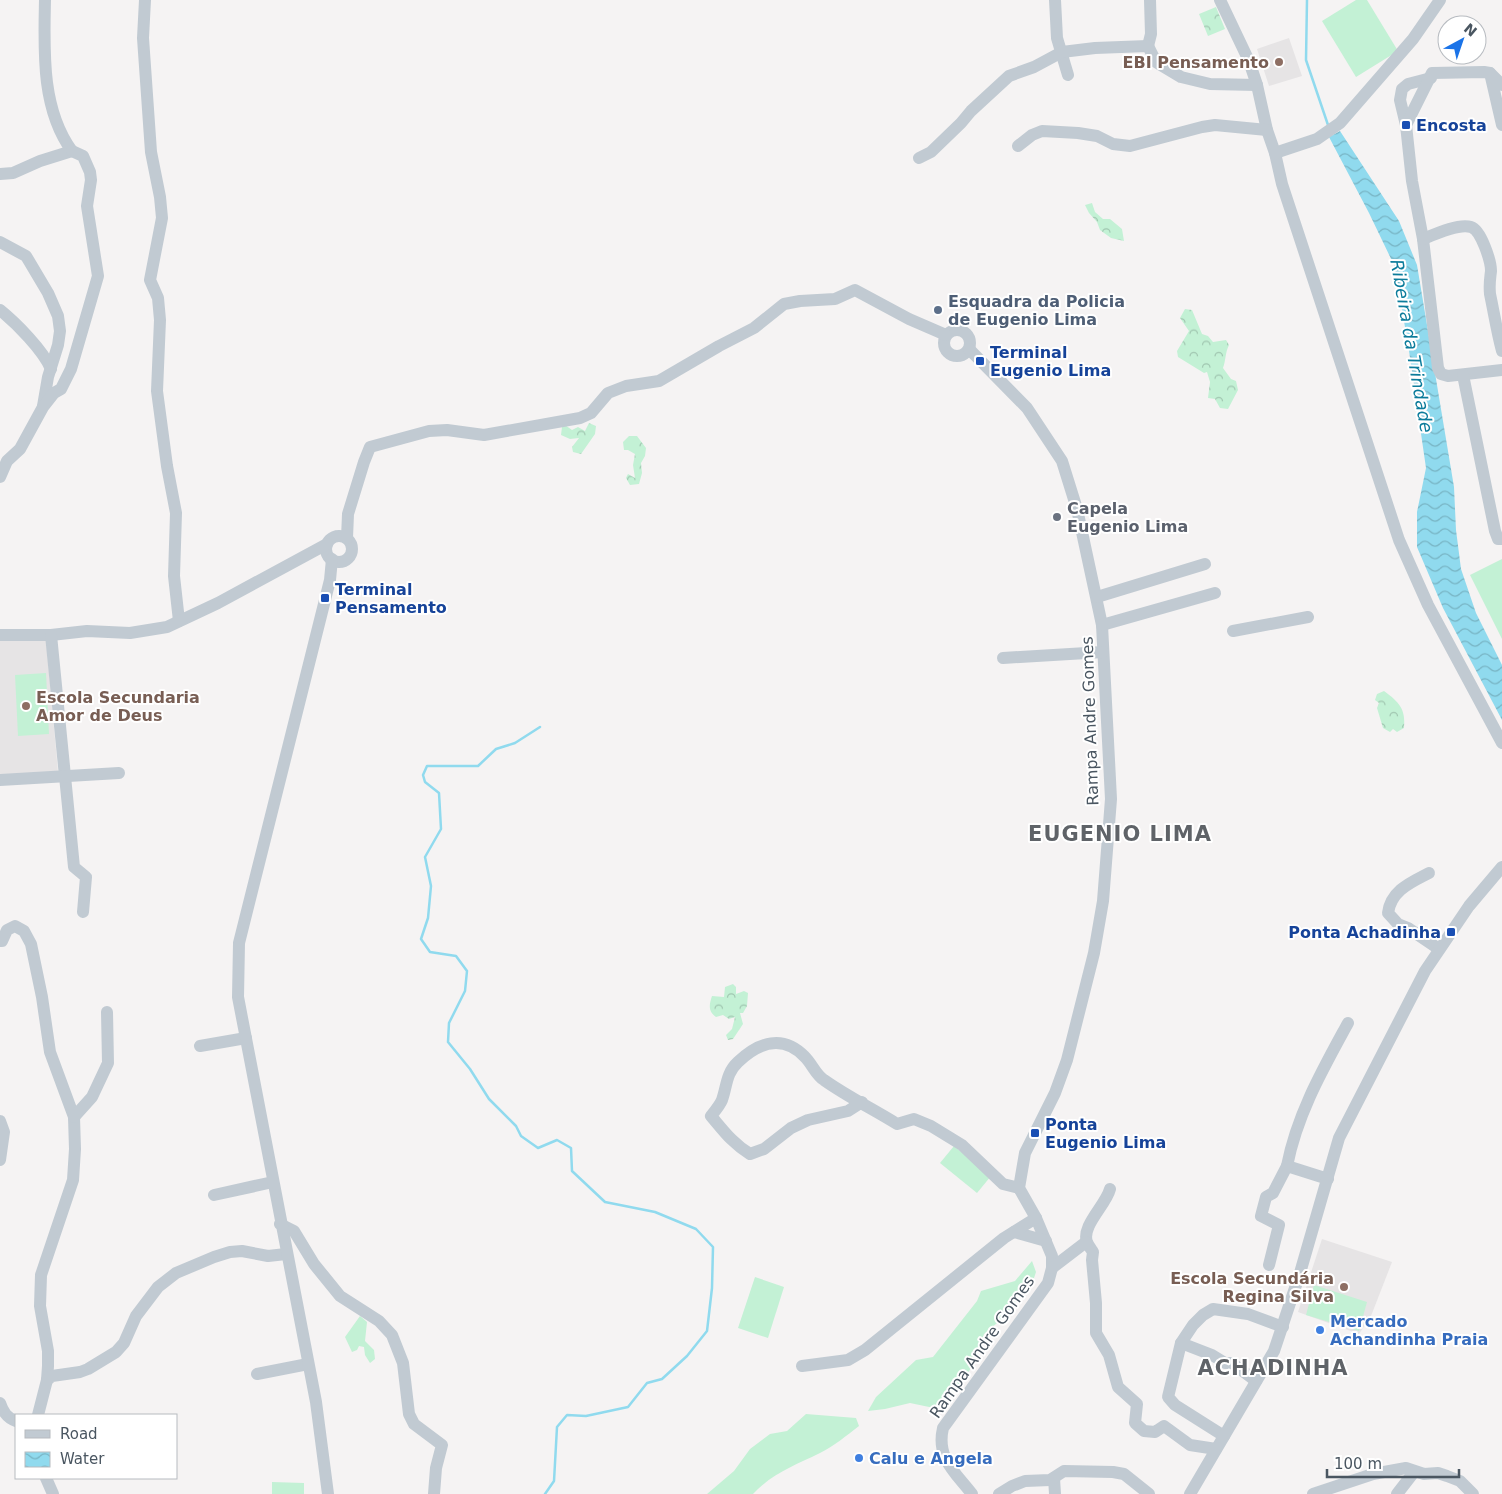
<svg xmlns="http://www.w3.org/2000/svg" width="1502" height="1494" viewBox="0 0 1502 1494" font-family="'DejaVu Sans',sans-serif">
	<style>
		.education { fill: #e6e4e5 }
		.grass { fill: #c3f1d5 }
		.forest { fill: url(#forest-crowns) }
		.water { fill: url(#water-waves) }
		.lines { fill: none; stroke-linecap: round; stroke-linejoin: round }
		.stream { stroke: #90daee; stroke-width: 2.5 }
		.minor { stroke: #c1cad2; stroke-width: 12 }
		.education-dot { fill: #8d6e63; stroke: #fff; stroke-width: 2 }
		.transit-dot { fill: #1a4fb4; stroke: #fff; stroke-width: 2 }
		.service-dot { fill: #5c6f8a; stroke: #fff; stroke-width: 2 }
		.worship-dot { fill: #6b7280; stroke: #fff; stroke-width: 2 }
		.shop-dot { fill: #3f7fe0; stroke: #fff; stroke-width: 2 }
		.labels { text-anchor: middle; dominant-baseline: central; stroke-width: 4; stroke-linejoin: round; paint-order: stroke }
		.education-label { font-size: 16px; font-weight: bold; fill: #785e54; stroke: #fff; text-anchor: end }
		.transit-label { font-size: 16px; font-weight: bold; fill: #164399; stroke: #fff; text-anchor: start }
		.service-label { font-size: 16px; font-weight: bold; fill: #4e5e75; stroke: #fff; text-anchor: start }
		.worship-label { font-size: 16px; font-weight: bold; fill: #5b616d; stroke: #fff; text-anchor: start }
		.street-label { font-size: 16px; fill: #4a5661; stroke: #fff }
		.shop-label { font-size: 16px; font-weight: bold; fill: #366cbe; stroke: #fff; text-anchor: start }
		.water-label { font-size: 18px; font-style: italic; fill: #0c7c9b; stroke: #fff }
		.district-label { font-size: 21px; font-weight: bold; letter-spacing: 1px; fill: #5f6368; stroke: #fff }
	</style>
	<defs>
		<pattern id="forest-crowns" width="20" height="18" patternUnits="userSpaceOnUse" patternTransform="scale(1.25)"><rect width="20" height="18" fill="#c3f1d5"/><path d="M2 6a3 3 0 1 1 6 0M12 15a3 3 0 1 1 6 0" fill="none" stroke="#a0c6b0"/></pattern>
		<pattern id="water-waves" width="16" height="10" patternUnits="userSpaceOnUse" patternTransform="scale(1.25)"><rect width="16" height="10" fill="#90daee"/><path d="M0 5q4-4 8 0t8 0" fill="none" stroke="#78b4c4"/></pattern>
	</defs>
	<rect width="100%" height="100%" fill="#f5f3f3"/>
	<g class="education">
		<path d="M1289,38l13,38 -33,10 -12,-37z"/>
		<path d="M0,639h46l12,133 -58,3z"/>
		<path d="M1322,1239l70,23 -21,54 -12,18 -61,-22z"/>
	</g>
	<g class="grass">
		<path d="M1356,0h11l31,51 -42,26 -34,-56z"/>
		<path d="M1502,559v80l-32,-64z"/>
		<path d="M46,673l3,61 -31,2 -3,-61z"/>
		<path d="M954,1146l37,30 -14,17 -37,-30z"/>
		<path d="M1032,1261l4,11 -3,9 -30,37 -19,16 -9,28 -19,29 -22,17 -24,-5 -25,6 -17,2 8,-14 40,-37 17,-3 44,-56 4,-10 34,-10z"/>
		<path d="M755,1277l29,10 -16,51 -30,-10z"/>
		<path d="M1314,1285l53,17 -8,29 -53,-16z"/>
		<path d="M360,1316l7,6 -2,19 9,9 1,9 -5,4 -5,-8 -1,-8 -5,-1 -2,4 -5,2 -7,-15z"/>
		<path d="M806,1414l50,4 3,8c-13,10 -25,20 -39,27 -26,13 -46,19 -67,41h-46l27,-23 16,-22 20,-15 17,-3z"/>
		<path d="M272,1482l32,1v11h-32z"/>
	</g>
	<g class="forest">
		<path d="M1216,7l9,22 -17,7 -9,-22z"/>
		<path d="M1092,203l3,9 8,7h7l12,10 2,12 -13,-3 -11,-8 -3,-8 -8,-9 -4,-8z"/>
		<path d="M1185,309l7,1 10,24 6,2 5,6 13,-2 3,5c-4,8 -3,15 -6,23l8,11 5,2 2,9 -10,19 -8,-1 -5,-9 -7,-1 2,-16 -3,-10 -3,1 -26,-16 -1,-6 12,-20 -9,-13z"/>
		<path d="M589,423l7,3 -1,8 -14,20 -8,-2 -1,-5 7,-9 -9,1 -9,-4 1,-8 3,-2 7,5 6,-3 7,4z"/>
		<path d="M629,436h8l9,12 -1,8 -4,7 1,10 -3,11 -9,1 -4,-7 2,-4 7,4 -2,-13 2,-11 -7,-4h-4l-1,-8z"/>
		<path d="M1384,691c15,11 22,18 20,37l-7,4 -4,-3 -3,3 -7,-4 -6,-20 2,-5 -4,-3 2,-6z"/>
		<path d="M733,984l3,3v7l8,-3 4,2 -1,13 -4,7h-3l3,11 -10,15 -5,1 -2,-5 6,-6 3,-12 -6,2 -6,-4 -7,2c-8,-6 -7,-12 -4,-21l12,1 1,-10z"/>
	</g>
	<path class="water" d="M1340,131l59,90 18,44 37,222 2,43 5,39 15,44 26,52v55l-59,-112 -26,-61v-35l9,-44 -18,-124 -14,-79 -25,-52 -40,-76z"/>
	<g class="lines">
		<g class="stream">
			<path d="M1307,0l-1,60 22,65"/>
			<path d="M540,727l-25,16 -19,6 -18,17h-51l-4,9 2,7 14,11 2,36 -16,28 6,29 -3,32 -7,21 9,13 26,4 11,15 -2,20 -16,32 -1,19 22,27 19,30 27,27 5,10 17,12 19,-8 14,8 1,23 33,31 50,10 41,17 17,18 -1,41 -5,43 -20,25 -25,23 -15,4 -19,24 -42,9 -19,-1 -10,12 -3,54 -9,13"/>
		</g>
		<g class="minor">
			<path d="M145,0l-2,38 8,114 9,45 2,21 -12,62 8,18 2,22 -3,71 10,75 9,47 -2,63 5,45"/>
			<path d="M1055,0l2,38 11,37"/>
			<path d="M1220,0l29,61 8,24 10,45 8,23 7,31 117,356 29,65 74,138"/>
			<path d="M1148,46l3,-12 -1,-34"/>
			<path d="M1490,73l12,52"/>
			<path d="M1431,78l-23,6 -6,5 -2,11 6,25 6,56 11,58 15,129 3,6 7,2 54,-6"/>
			<path d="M1406,125l26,-52 52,-1 6,1 12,12"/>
			<path d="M1018,146l14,-11 10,-4 36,2 19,3 16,8 17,2 72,-19 13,-2 52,5"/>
			<path d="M1275,153l42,-14 23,-16 73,-84 27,-39"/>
			<path d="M919,158l12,-6 30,-29 10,-12 38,-35 25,-9 28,-15 33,-4 53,-2 8,16 25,15 29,7 47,1"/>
			<path d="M0,174l13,-1 27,-12 32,-10c-31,-42 -28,-101 -27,-151"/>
			<path d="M1423,239c12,-5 36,-16 48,-12 10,3 20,34 20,44 -1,9 -2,13 -1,23 4,19 7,38 12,57"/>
			<path d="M0,242l26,14 22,37 10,23 2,15 -2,14 -10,32 -5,29"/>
			<path d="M0,310c16,13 43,40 51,59"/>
			<circle cx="957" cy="343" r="13"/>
			<path d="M969,349l58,59 35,53 15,48 25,116 9,174 -8,102 -9,52 -27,107 -12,33 -30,60 -6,35 17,30 16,38v12l-4,15 -105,145c-7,30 12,44 29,66"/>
			<path d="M1463,375l32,156 3,8h4"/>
			<path d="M0,477l7,-16 13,-12 23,-42 11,-14 7,-4 10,-20 27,-93 -11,-70 4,-26 -1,-8 -7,-16 -11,-5"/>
			<circle cx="339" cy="549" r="13"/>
			<path d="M347,538l1,-24 16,-52 6,-15 59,-16 18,-1 37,5 96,-17 11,-5 17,-20 18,-7 33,-5 60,-35 35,-18 30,-24 16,-3 35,-2 20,-9 54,29 37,16"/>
			<path d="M1097,597l108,-33"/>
			<path d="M1102,625l113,-32"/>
			<path d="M1233,631l75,-14"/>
			<path d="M0,635h51l36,-4 43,2 37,-6 51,-24 109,-59"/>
			<path d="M51,635l23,232 12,10 -3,35"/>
			<path d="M1003,658l100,-6"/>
			<path d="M0,780l119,-7"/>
			<path d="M1429,873c-17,9 -38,17 -41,40l10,11 10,4 31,21"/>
			<path d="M0,941h2l5,-11 8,-4 9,5 7,13 11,53 8,55 24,65 1,32 -2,31 -32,95 -1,31 8,45v15l-1,14 -9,35"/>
			<path d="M200,1046l46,-8"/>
			<path d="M862,1102l-14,9 -40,9 -17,8 -27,21 -14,5c-17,-10 -27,-24 -39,-38 4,-5 9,-11 11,-16 5,-14 4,-27 16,-38 21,-20 45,-28 67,-5 7,7 11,18 19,23 24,17 49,29 73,44l17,-5 17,7 31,19 41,39 16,4"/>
			<path d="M74,1117l18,-20 16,-34 -1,-51"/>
			<path d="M0,1121l4,11 -4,28"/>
			<path d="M1328,1179l-41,-13c10,-52 36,-97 61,-143"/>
			<path d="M1110,1189c-4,16 -29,37 -23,53 1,3 4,7 6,10l-1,8 4,43v30l13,22 9,32 19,17 -2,19 9,8 11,1 9,-6 26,19 26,4"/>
			<path d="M214,1195l59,-13"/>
			<path d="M280,1224l14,7 20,33 26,32 39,25 13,14 11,28 6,51 5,10 28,21 -6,23 -2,26"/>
			<path d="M1014,1232l32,9"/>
			<path d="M1269,1265l10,-40 -18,-9 5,-19 7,-4 14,-27"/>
			<path d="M1052,1268l34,-26"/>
			<path d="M1181,1343l12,-18 10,-10 10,-6 35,5 35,13"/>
			<path d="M802,1366l46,-6 17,-10 139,-112 32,-20"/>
			<path d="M257,1374l51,-10"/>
			<path d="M47,1380l5,-4 28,-4 8,-3 28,-17 8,-9 12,-27 22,-29 18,-14 38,-16 16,-5 12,-1 26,5 18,-2"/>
			<path d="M0,1403c3,9 7,15 16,18"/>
			<path d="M1224,1436l-49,-31 -7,-8 13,-54 31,12 13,8h7l24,18"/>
			<path d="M46,1478l7,16"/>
			<path d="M1054,1478l1,16"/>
			<path d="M328,1494l-12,-92 -78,-405 1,-54 91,-363 2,-21"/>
			<path d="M999,1494l13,-8 13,-5 25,-1 14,-9 49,1 11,2 25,20"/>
			<path d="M1190,1494l84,-143 26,-78 39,-135 86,-167 44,-65 33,-39"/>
			<path d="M1313,1494l60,-20 33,-6 18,6 14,-1 9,3 13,5 13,13"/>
			<path d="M1397,1494l17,-22"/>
		</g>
	</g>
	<g class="education-dot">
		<circle cx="1279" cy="62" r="5"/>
		<circle cx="26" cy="706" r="5"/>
		<circle cx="1344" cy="1287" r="5"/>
	</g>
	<g class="transit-dot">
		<rect x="1401" y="120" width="10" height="10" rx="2.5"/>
		<rect x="975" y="356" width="10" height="10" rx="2.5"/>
		<rect x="320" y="593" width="10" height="10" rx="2.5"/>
		<rect x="1446" y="927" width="10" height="10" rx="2.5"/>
		<rect x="1030" y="1128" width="10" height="10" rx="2.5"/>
	</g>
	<circle class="service-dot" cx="938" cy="310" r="5"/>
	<circle class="worship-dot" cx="1057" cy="517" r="5"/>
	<g class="shop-dot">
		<circle cx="1320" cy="1330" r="5"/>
		<circle cx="859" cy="1458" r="5"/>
	</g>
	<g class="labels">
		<g class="education-label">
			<text x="1269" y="62">EBI Pensamento</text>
			<text x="36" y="697" text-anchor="start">Escola Secundaria<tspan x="36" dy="18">Amor de Deus</tspan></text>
			<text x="1334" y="1278">Escola Secundária<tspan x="1334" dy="18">Regina Silva</tspan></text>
		</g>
		<g class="transit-label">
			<text x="1416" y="125">Encosta</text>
			<text x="990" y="352">Terminal<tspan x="990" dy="18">Eugenio Lima</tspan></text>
			<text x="335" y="589">Terminal<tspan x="335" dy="18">Pensamento</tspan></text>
			<text x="1441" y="932" text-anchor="end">Ponta Achadinha</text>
			<text x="1045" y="1124">Ponta<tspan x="1045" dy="18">Eugenio Lima</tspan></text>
		</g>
		<g class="service-label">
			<text x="948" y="301">Esquadra da Policia<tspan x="948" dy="18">de Eugenio Lima</tspan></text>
		</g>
		<g class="worship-label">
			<text x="1067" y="508">Capela<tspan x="1067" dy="18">Eugenio Lima</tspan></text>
		</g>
		<g class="street-label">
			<text transform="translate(1090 721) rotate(-92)">Rampa Andre Gomes</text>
			<text transform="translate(982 1347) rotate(-55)">Rampa Andre Gomes</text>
		</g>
		<g class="shop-label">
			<text x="1330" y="1321">Mercado<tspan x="1330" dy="18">Achandinha Praia</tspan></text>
			<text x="869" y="1458">Calu e Angela</text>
		</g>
		<g class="water-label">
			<text transform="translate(1412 346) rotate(80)">Ribeira da Trindade</text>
		</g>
		<g class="district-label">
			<text x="1120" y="834">EUGENIO LIMA</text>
			<text x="1273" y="1368">ACHADINHA</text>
		</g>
	</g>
	<rect x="15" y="1414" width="162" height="65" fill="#ffffff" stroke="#b7bbc0"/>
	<rect x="25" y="1430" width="25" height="8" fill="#c1cad2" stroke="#b7bbc0"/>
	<text x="60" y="1439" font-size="15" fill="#4a5661">Road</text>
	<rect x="25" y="1452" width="25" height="15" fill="url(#water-waves)" stroke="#b7bbc0"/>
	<text x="60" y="1464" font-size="15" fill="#4a5661">Water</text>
	<g transform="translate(1462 40) rotate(40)"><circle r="24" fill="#ffffff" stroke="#b7bbc0"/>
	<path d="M0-4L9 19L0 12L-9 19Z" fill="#1a73e8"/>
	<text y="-8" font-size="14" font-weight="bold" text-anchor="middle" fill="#4a5661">N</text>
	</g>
	<path d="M1327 1469v8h132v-8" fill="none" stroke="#4a5661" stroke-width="2.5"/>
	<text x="1334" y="1469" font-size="15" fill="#4a5661" stroke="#ffffff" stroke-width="4" paint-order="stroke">100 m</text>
</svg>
